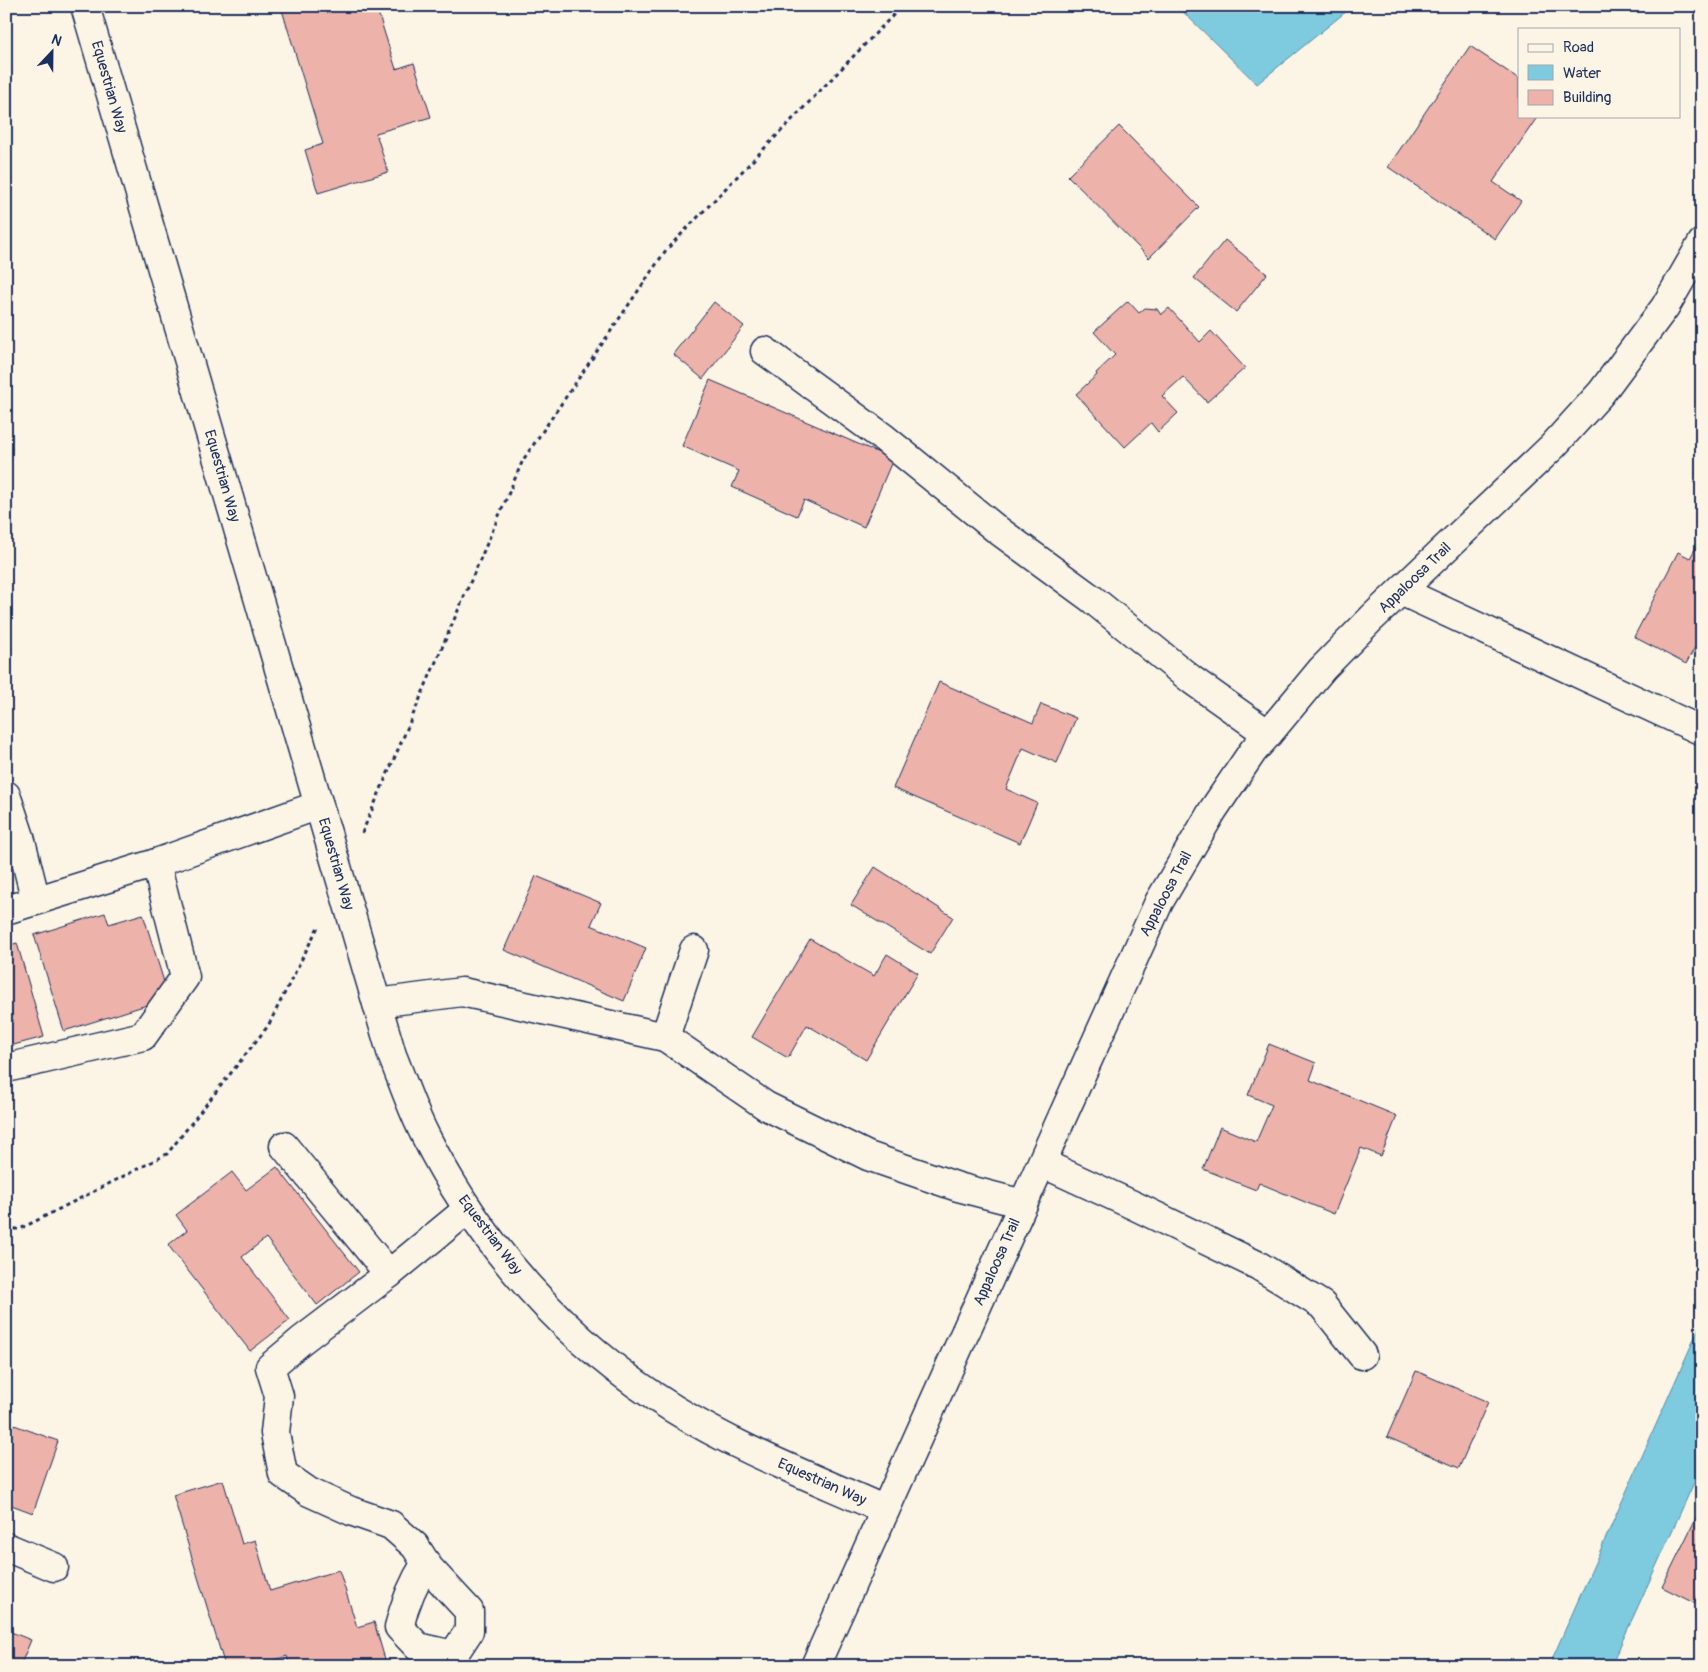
<svg xmlns="http://www.w3.org/2000/svg" width="1708" height="1672" viewBox="0 0 1708 1672" font-family="Pangolin,sans-serif">
	<style>
		.water { fill: #7ecade; stroke: #568cab }
		.building { fill: #edb2aa; stroke: #1b2f5e }
		.lines { fill: none; stroke-linecap: round; stroke-linejoin: round }
		.minor-casing { stroke: #1b2f5e; stroke-width: 31 }
		.path { stroke: #1b2f5e; stroke-width: 3; stroke-dasharray: 4 4; stroke-linecap: butt }
		.minor { stroke: #fcf5e5; stroke-width: 28 }
		.labels { text-anchor: middle; dominant-baseline: central; stroke-width: 4.5; stroke-linejoin: round; paint-order: stroke }
		.street-label { font-size: 15px; fill: #1b2f5e; stroke: #fcf5e5 }
	</style>
	<rect width="100%" height="100%" fill="#fcf5e5"/>
	<filter id="ink" filterUnits="userSpaceOnUse"><feTurbulence type="fractalNoise" baseFrequency=".02" numOctaves="2"/><feDisplacementMap in="SourceGraphic" scale="10" xChannelSelector="R" yChannelSelector="G"/><feConvolveMatrix kernelMatrix="1 2 1 2 8 2 1 2 1" color-interpolation-filters="sRGB"/></filter>
	<g filter="url(#ink)">
		<g class="water">
			<path d="M1177,6h176l-96,78z"/>
			<path d="M1702,1321v144l-91,201h-62z"/>
		</g>
		<g class="building">
			<path d="M294,6h82l20,63 18,-6 17,54 -55,16 12,39 -70,21 -13,-43 18,-6 -41,-134z"/>
			<path d="M1470,46l49,33v37h19l-45,66 28,19 -26,38 -107,-72z"/>
			<path d="M1119,126l80,81 -50,51 -81,-82z"/>
			<path d="M1225,240l42,34 -31,38 -42,-34z"/>
			<path d="M1128,301l11,12 6,-5 12,1 4,6 8,-7 31,34 11,-11 34,37 -38,34 -24,-25 -21,19 16,17 -20,19 -7,-9 -26,24 -49,-53 21,-19 -1,-2 19,-18 -21,-23z"/>
			<path d="M714,302l30,24 -41,53 -30,-25z"/>
			<path d="M710,380l183,79 -29,68 -60,-27 -7,16 -65,-29 7,-16 -57,-25z"/>
			<path d="M1702,537v97l-16,30 -52,-27 44,-85 12,6z"/>
			<path d="M939,682l94,41 8,-19 35,14 -19,45 -34,-15 -17,41 31,14 -17,40 -127,-55z"/>
			<path d="M875,867l78,50 -23,37 -79,-49z"/>
			<path d="M536,876l65,27 -10,22 55,23 -22,53 -120,-51z"/>
			<path d="M105,913l4,11 34,-10 26,84 -105,33 -30,-96z"/>
			<path d="M810,939l64,37 13,-22 31,19 -52,87 -59,-35 -19,33 -36,-21z"/>
			<path d="M17,943l27,94 -38,10v-101z"/>
			<path d="M1269,1044l47,19 -6,17 87,36 -16,40 -20,-8 -27,66 -75,-31 -3,7 -53,-21 17,-42 36,15 16,-37 -24,-10z"/>
			<path d="M277,1167l82,105 -42,33 -51,-67 -24,19 48,63 -40,31 -82,-106 19,-15 -11,-15 56,-43 14,18z"/>
			<path d="M1416,1371l72,31 -29,66 -72,-31z"/>
			<path d="M6,1422l52,19 -25,72 -27,-10z"/>
			<path d="M223,1480l19,64 13,-4 15,51 69,-21 18,57 17,-5 13,44h-97l-3,-10 -31,10h-31l-52,-171z"/>
			<path d="M1702,1506v82l-8,15 -32,-16z"/>
			<path d="M6,1630l25,10 -11,26h-14z"/>
		</g>
		<g class="lines">
			<g class="minor-casing">
				<g id="minor">
					<path d="M85,6l307,1049c11,27 20,55 33,80 56,111 143,209 249,274 66,41 140,69 211,101"/>
					<path d="M765,351l119,87 111,90 97,71 100,81 76,54"/>
					<path d="M1401,591l301,140"/>
					<path d="M6,795l14,42 16,64"/>
					<path d="M6,910l150,-47 163,-58"/>
					<path d="M377,1003l85,-11 203,45 29,-87"/>
					<path d="M665,1037l101,69 102,50 90,31 65,17"/>
					<path d="M6,1068l137,-32 42,-59 -29,-114"/>
					<path d="M284,1146l105,128 79,-65"/>
					<path d="M1042,1163l93,43 124,60 63,39 40,50"/>
					<path d="M389,1274l-87,66 -32,27 9,29 -4,37 8,41 26,18 42,19 40,14 24,21 14,22 40,43v20l-19,29 1,6"/>
					<path d="M6,1547l48,20"/>
					<path d="M426,1563c-13,20 -21,40 -27,64l19,20 35,8"/>
					<path d="M815,1666l344,-764 54,-92 40,-59 15,-17 54,-65 50,-51 181,-172 48,-53 64,-86 37,-64"/>
				</g>
			</g>
			<g class="path">
				<path d="M362,833l161,-373 143,-210 236,-244"/>
				<path d="M6,1229h14l147,-75 101,-128 51,-101"/>
			</g>
			<use href="#minor" class="minor"/>
		</g>
	</g>
	<g class="labels">
		<g class="street-label">
			<text transform="translate(109 87) rotate(74)">Equestrian Way</text>
			<text transform="translate(222 476) rotate(74)">Equestrian Way</text>
			<text transform="translate(1415 578) rotate(-44)">Appaloosa Trail</text>
			<text transform="translate(336 864) rotate(74)">Equestrian Way</text>
			<text transform="translate(1166 894) rotate(-62)">Appaloosa Trail</text>
			<text transform="translate(490 1235) rotate(53)">Equestrian Way</text>
			<text transform="translate(997 1262) rotate(-66)">Appaloosa Trail</text>
			<text transform="translate(822 1482) rotate(24)">Equestrian Way</text>
		</g>
	</g>
	<rect width="1708" height="1672" fill="none" stroke="#fcf5e5" stroke-width="25"/>
	<rect x="12" y="12" width="1683" height="1647" fill="none" stroke="#1b2f5e" stroke-width="2" filter="url(#ink)"/>
	<rect x="1518" y="28" width="162" height="90" fill="#fcf5e5" stroke="#a2a6af"/>
	<rect x="1528" y="44" width="25" height="8" fill="#fcf5e5" stroke="#a2a6af"/>
	<text x="1563" y="52" font-size="15" fill="#1b2f5e">Road</text>
	<rect x="1528" y="65" width="25" height="15" fill="#7ecade" stroke="#a2a6af"/>
	<text x="1563" y="78" font-size="15" fill="#1b2f5e">Water</text>
	<rect x="1528" y="90" width="25" height="15" fill="#edb2aa" stroke="#a2a6af"/>
	<text x="1563" y="102" font-size="15" fill="#1b2f5e">Building</text>
	<g transform="translate(52 52) rotate(22)" stroke="#fcf5e5" stroke-width="4" paint-order="stroke">
	<path d="M0-4L9 19L0 12L-9 19Z" fill="#1b2f5e"/>
	<text y="-8" font-size="14" font-weight="bold" text-anchor="middle" fill="#1b2f5e">N</text>
	</g>
</svg>
